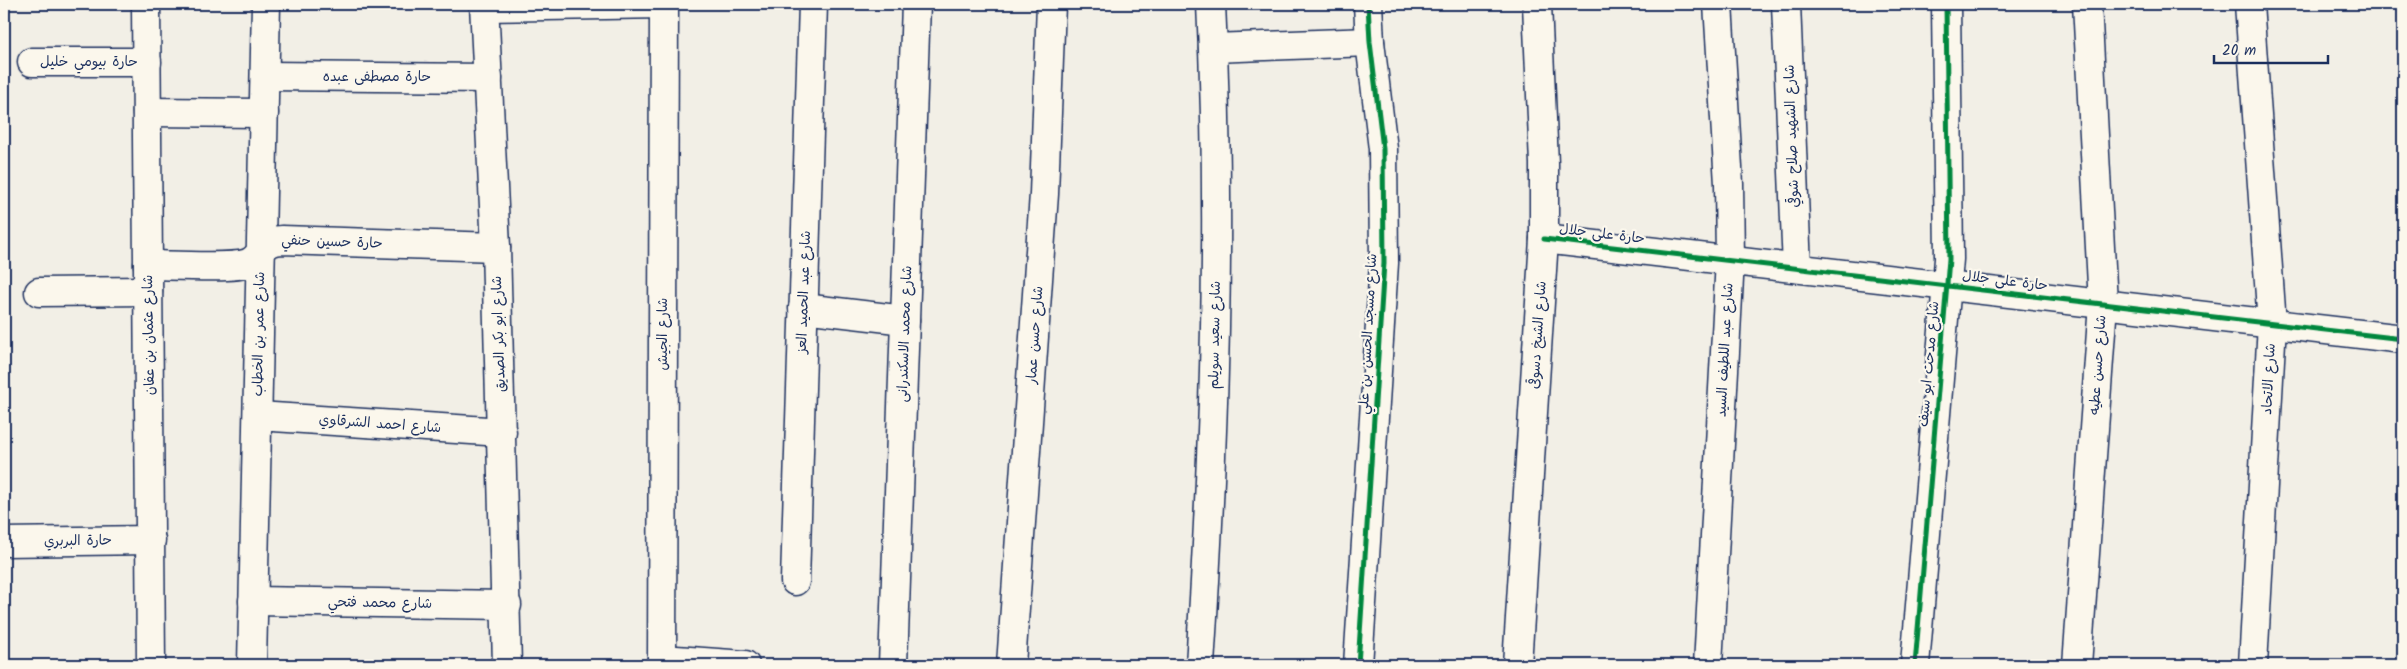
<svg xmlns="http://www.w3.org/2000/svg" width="2407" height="669" viewBox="0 0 2407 669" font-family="Kalam,'Playpen Sans Arabic',sans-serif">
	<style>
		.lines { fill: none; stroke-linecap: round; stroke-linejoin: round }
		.street-casing { stroke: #1b2f5e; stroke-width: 31 }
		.street { stroke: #fbf7ec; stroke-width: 28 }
		.cycleway-casing { stroke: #fbf7ec; stroke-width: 8 }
		.cycleway { stroke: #00873e; stroke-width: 5 }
		.labels { text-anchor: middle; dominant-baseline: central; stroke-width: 4.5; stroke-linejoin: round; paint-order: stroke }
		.street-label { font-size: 14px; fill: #1b2f5e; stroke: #fbf7ec }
	</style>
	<rect width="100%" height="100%" fill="#f2efe6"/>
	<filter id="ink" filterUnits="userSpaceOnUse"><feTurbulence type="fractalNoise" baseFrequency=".02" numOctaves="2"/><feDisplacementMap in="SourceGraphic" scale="10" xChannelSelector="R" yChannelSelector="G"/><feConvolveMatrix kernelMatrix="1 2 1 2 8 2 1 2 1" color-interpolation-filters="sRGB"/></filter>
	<g filter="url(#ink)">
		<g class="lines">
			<g class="street-casing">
				<g id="street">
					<path d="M146,4l5,661"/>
					<path d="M484,4l12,243 11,418"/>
					<path d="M1786,4l11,264"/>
					<path d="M2249,4l23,320 -19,341"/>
					<path d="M484,7l180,-3"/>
					<path d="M1213,48l157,-6"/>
					<path d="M32,62h115"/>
					<path d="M265,76l223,2"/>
					<path d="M147,112l117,1"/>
					<path d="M1544,239l859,100"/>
					<path d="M148,265c20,0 85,4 100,-2 16,-7 12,-22 34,-23l214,7"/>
					<path d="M39,292l109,-1"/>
					<path d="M803,308l102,12"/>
					<path d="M258,416l244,16"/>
					<path d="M4,542l147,-2"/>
					<path d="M795,581l18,-577"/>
					<path d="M253,601l254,4"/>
					<path d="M662,659l83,6"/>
					<path d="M252,665l14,-661"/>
					<path d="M662,665l2,-661"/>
					<path d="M893,665l23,-661"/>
					<path d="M1011,665l33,-471 7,-190"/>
					<path d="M1200,665c14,-220 22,-441 11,-661"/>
					<path d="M1358,665l26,-402 -1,-114 -13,-107 -2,-38"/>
					<path d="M1517,665l27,-426v-75l-7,-160"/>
					<path d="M1708,665l22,-405 -1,-76 -11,-180"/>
					<path d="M1915,665l34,-406 -3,-255"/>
					<path d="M2077,665l26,-361 -16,-300"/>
				</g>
			</g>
			<use href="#street" class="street"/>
			<g class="cycleway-casing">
				<g id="cycleway">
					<path d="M1544,239l859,100"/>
					<path d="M1358,665l26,-402 -1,-114 -13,-107 -2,-38"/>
					<path d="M1915,665l34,-406 -3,-255"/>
				</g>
			</g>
			<use href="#cycleway" class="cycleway"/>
		</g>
	</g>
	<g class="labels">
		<g class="street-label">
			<text x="89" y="62">حارة بيومي خليل</text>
			<text x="377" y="77">حارة مصطفى عبده</text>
			<text transform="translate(1792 136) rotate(-92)">شارع الشهيد صلاح شوقي</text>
			<text transform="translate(1602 234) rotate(7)">حارة على جلال</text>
			<text transform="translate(332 242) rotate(2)">حارة حسين حنفي</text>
			<text transform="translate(2005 281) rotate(7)">حارة على جلال</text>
			<text transform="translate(804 292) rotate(-88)">شارع عبد الحميد العز</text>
			<text transform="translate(259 334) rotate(-89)">شارع عمر بن الخطاب</text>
			<text transform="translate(499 334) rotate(-92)">شارع ابو بكر الصديق</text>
			<text transform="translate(663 334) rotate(-90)">شارع الجيش</text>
			<text transform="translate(905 334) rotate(-88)">شارع محمد الاسكندرانى</text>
			<text transform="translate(1368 334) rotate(-87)">شارع مسجد الحسن بن علي</text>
			<text transform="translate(149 335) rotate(-91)">شارع عثمان بن عفان</text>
			<text transform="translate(1035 335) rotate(-86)">شارع حسن عمار</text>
			<text transform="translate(1215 335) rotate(-89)">شارع سعيد سويلم</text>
			<text transform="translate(1538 335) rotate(-86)">شارع الشيخ دسوقى</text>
			<text transform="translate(1725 350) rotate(-87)">شارع عبد اللطيف السيد</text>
			<text transform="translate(1929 364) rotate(-85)">شارع مدحت ابو سيف</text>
			<text transform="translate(2098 365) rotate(-86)">شارع حسن عطيه</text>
			<text transform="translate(2269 379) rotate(-87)">شارع الاتحاد</text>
			<text transform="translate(380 424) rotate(4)">شارع احمد الشرقاوي</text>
			<text transform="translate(78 541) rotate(-1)">حارة البربري</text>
			<text transform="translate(380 603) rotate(1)">شارع محمد فتحي</text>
		</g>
	</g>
	<rect width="2407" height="669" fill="none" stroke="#fbf7ec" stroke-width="20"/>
	<rect x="10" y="10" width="2387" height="649" fill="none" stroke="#1b2f5e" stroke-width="2" filter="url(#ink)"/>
	<path d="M2214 55v8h114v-8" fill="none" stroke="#1b2f5e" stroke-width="2.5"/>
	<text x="2222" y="55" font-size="15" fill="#1b2f5e" stroke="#fbf7ec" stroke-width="4" paint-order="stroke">20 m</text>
</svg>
